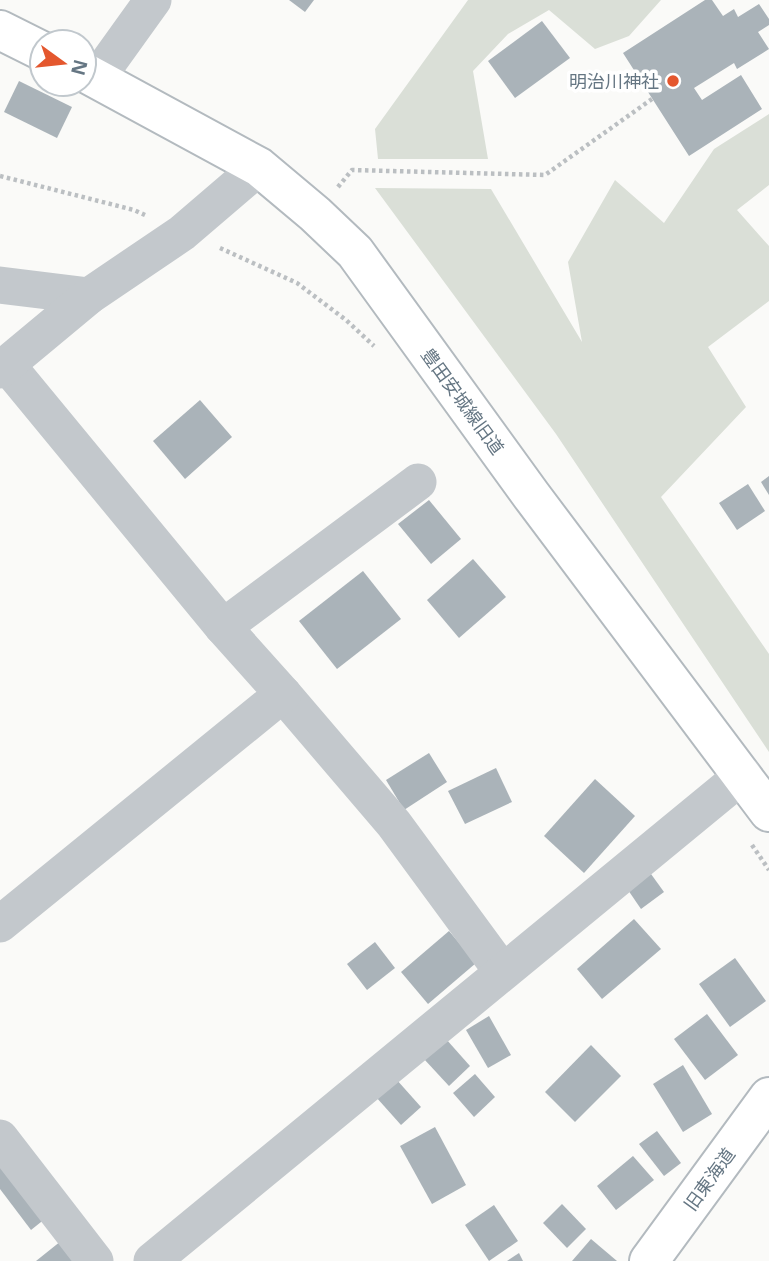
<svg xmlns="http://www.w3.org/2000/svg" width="769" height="1261" viewBox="0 0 769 1261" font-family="'Noto Sans','Noto Sans JP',sans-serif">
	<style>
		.green { fill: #dadfd7 }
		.building { fill: #aab3b9 }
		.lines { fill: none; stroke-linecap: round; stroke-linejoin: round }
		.secondary-casing { stroke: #b3babf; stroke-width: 42 }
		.path { stroke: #bbbfc2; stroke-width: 4.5; stroke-dasharray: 3.5 3.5; stroke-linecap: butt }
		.street { stroke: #c3c8cc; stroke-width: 37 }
		.secondary { stroke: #fff; stroke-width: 38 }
		.poi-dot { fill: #e4572e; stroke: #fff; stroke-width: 2.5 }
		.labels { text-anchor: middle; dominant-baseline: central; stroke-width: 7; stroke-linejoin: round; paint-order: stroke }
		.poi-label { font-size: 18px; fill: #657683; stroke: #fff; text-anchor: end }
		.street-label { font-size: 18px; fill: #657683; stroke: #fff }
	</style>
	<rect width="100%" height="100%" fill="#fafaf8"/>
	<g class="green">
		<path d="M468,0h193l-32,36 -34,13 -46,-39 -41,24 -35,37 15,88h-110l-3,-30z"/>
		<path d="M769,114v71l-32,25 32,36v55l-61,46 38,60 -85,90 108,157v98l-213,-318 -181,-246 116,1 91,153 -14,-80 47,-82 49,43 50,-74z"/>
	</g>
	<g class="building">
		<path d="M289,0h25l-9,12z"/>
		<path d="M705,0h7l11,16 11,-7 4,8 21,-13 10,15v6l-11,7 11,17 -32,20 -3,-6 -40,25 8,12 39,-25 21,34 -73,47 -66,-103z"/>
		<path d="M542,21l28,37 -55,40 -27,-37z"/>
		<path d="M19,81l53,26 -15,31 -53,-26z"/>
		<path d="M200,400l32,37 -47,42 -32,-38z"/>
		<path d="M769,476v19l-8,-13z"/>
		<path d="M748,484l17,27 -28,19 -18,-27z"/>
		<path d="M429,500l32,39 -30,25 -33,-40z"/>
		<path d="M473,559l33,38 -47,41 -32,-38z"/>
		<path d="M363,571l38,48 -64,50 -38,-48z"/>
		<path d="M429,753l18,29 -43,28 -18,-30z"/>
		<path d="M496,768l16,34 -47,22 -17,-33z"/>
		<path d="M595,779l40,37 -51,57 -40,-37z"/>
		<path d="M651,874l13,18 -23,17 -13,-19z"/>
		<path d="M634,919l27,30 -59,50 -25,-30z"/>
		<path d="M449,931l27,32 -48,41 -27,-32z"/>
		<path d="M375,942l20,26 -28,22 -20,-26z"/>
		<path d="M735,958l31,43 -36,26 -31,-43z"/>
		<path d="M707,1014l31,41 -33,25 -31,-41z"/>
		<path d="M489,1016l22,39 -23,13 -22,-38z"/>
		<path d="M446,1039l24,27 -21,20 -25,-27z"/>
		<path d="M591,1045l30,31 -46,46 -30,-30z"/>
		<path d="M683,1065l29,49 -29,18 -30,-48z"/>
		<path d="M475,1074l20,23 -21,20 -21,-24z"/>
		<path d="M396,1079l25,28 -20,18 -25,-28z"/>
		<path d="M435,1127l31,58 -34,19 -32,-58z"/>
		<path d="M657,1131l24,32 -17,13 -25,-32z"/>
		<path d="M633,1156l21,24 -38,30 -19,-24z"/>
		<path d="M0,1157l46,61 -15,12 -31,-41z"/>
		<path d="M562,1204l24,25 -19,19 -24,-25z"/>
		<path d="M494,1205l24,36 -29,20 -24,-36z"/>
		<path d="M591,1239l26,22h-45z"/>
		<path d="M61,1241l17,20h-42z"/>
		<path d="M519,1253l4,8h-16z"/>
	</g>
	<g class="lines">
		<g class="secondary-casing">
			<g id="secondary">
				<path d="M0,30l42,21"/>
				<path d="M84,72l175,95 56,47 40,38 176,243 238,317"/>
				<path d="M649,1261l120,-164"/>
			</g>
		</g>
		<g class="path">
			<path d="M0,176l134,34 11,5"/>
			<path d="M338,187l14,-17 193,5 107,-76"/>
			<path d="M220,248l77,35 49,37 28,26"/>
			<path d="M752,845l17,25"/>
		</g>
		<g class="street">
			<path d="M97,78l56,-78"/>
			<path d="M0,285l89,11"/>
			<path d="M7,365l216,262"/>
			<path d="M0,370l89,-74 93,-63 77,-66"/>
			<path d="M283,694l111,130 108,147"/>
			<path d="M0,924l283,-230 -60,-67 195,-145"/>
			<path d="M0,1138l95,123"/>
			<path d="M152,1261l591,-486"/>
		</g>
		<use href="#secondary" class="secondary"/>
	</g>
	<circle class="poi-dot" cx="673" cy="81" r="7"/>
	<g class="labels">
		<g class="poi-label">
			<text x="659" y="81">明治川神社</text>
		</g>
		<g class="street-label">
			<text transform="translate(463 401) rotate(54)">豊田安城線旧道</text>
			<text transform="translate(709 1179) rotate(-54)">旧東海道</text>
		</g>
	</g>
	<g transform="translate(63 63) rotate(105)"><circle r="33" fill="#ffffff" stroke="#c1c8cd" stroke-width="2"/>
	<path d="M0-5L12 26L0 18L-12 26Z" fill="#e4572e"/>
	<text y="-10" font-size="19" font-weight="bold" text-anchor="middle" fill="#657683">N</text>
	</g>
</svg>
